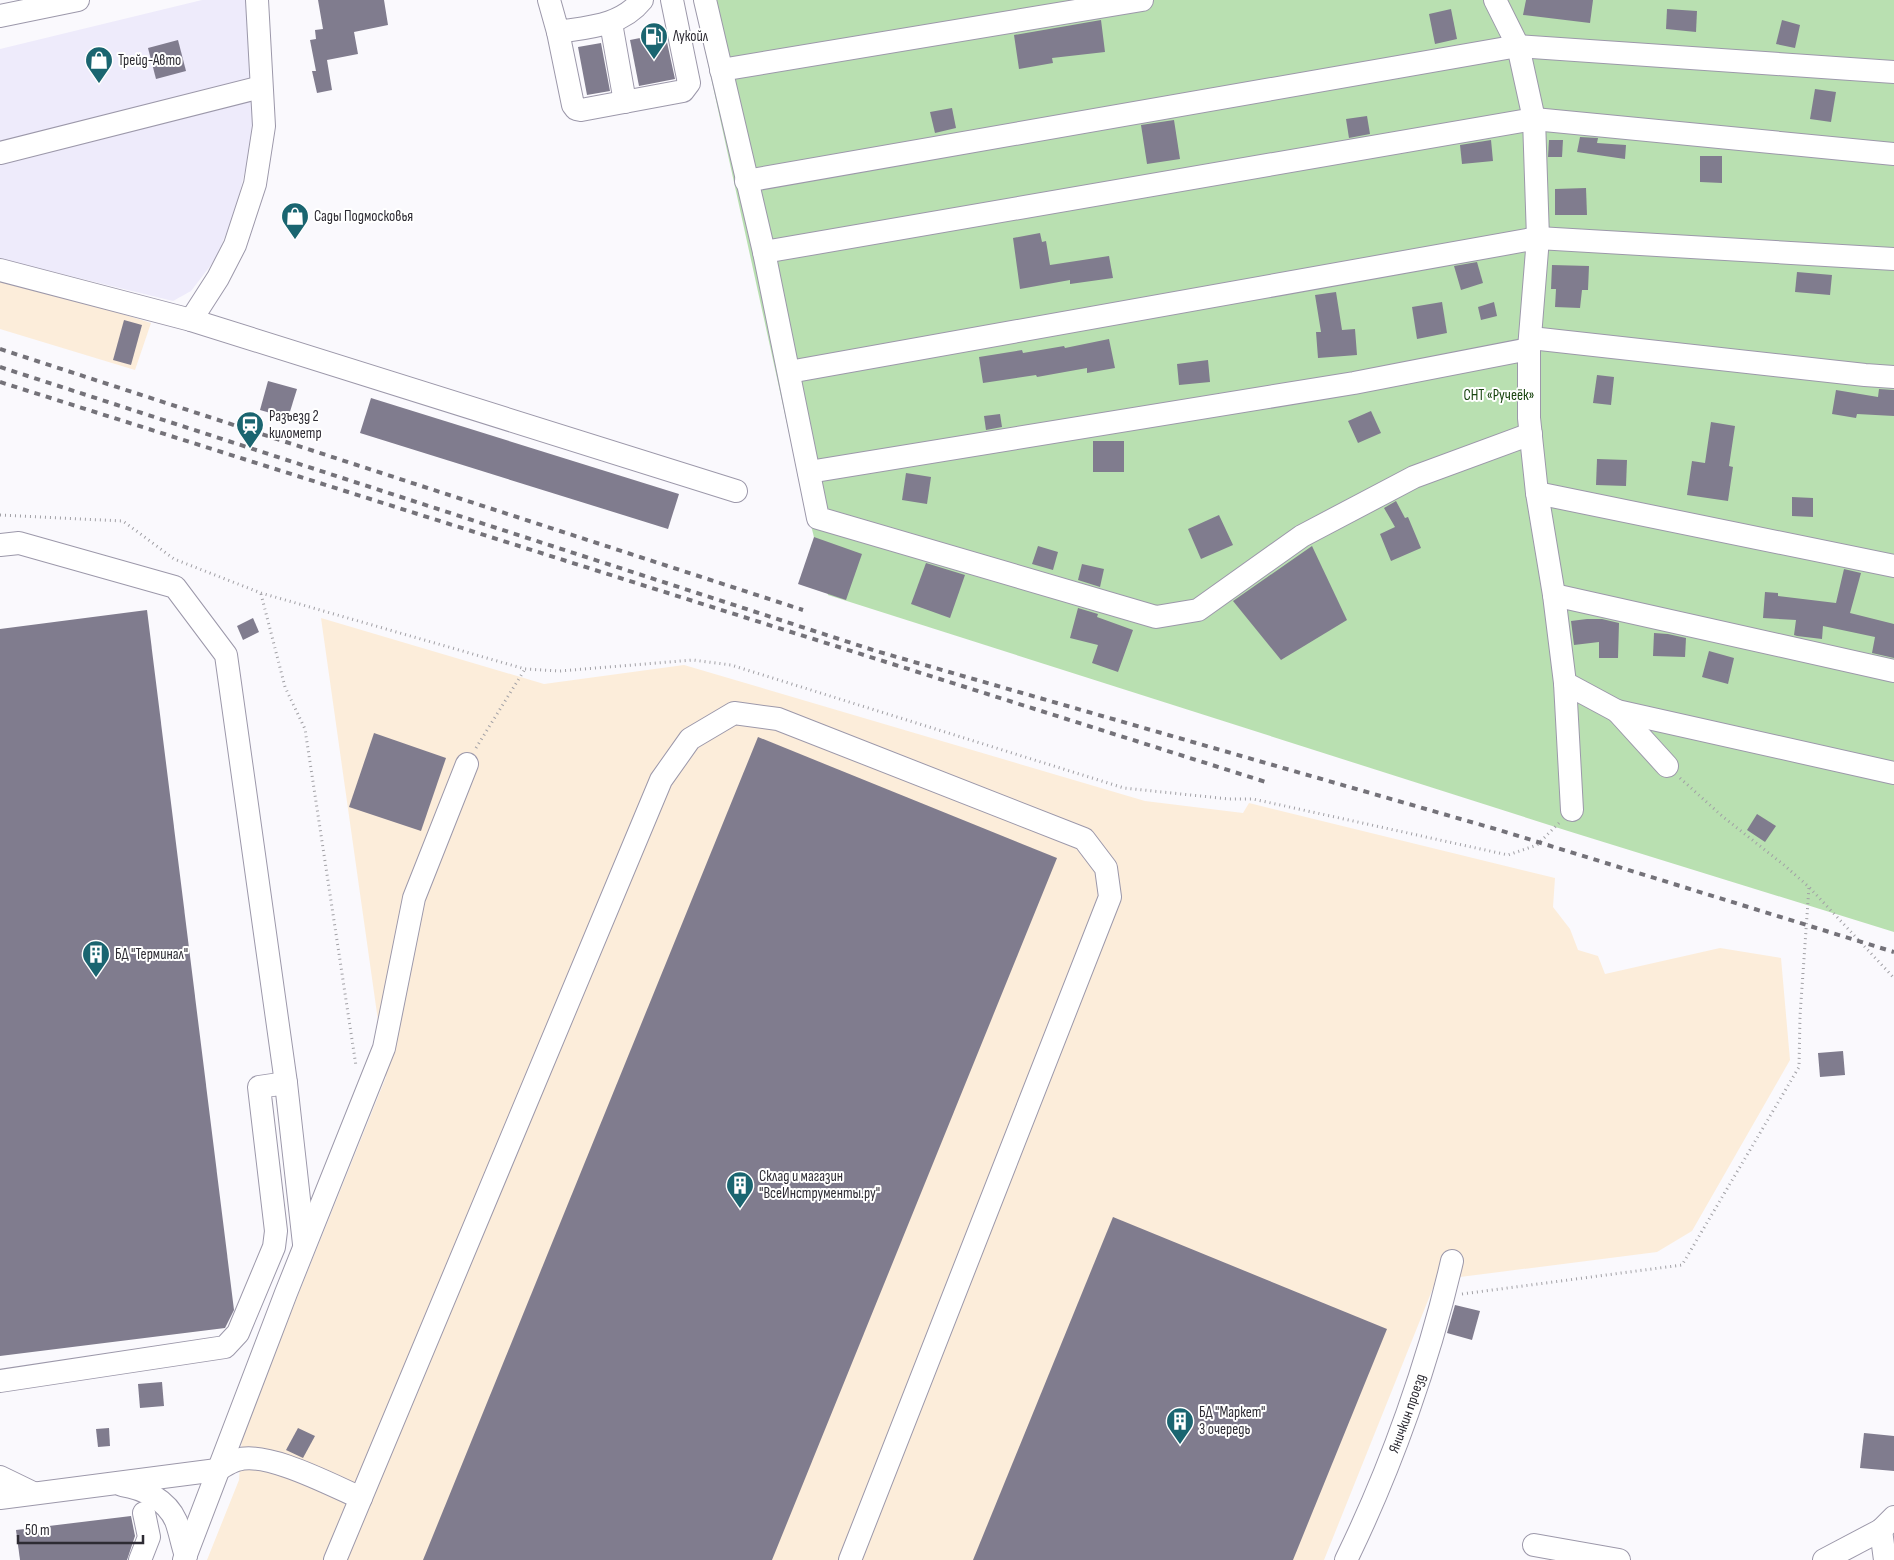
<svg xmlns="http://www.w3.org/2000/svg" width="1894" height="1560" viewBox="0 0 1894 1560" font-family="'Sofia Sans Condensed',sans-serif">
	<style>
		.built { fill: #eeebfb }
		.industrial { fill: #fcedda }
		.green { fill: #b9e0b1 }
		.building { fill: #807c8e }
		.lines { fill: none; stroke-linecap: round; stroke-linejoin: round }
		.minor-casing { stroke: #9c98aa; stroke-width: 24 }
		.path { stroke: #a1a0a5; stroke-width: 3; stroke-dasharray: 1 4; stroke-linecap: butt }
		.minor { stroke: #fff; stroke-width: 22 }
		.rail { stroke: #747279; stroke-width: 4; stroke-dasharray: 6 6; stroke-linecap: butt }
		.labels { text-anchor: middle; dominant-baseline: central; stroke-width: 4; stroke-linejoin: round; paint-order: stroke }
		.poi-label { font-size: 15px; fill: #2d2b33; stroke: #fff; text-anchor: start }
		.park-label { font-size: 15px; fill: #18440f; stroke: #fff }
		.street-label { font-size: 15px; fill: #2d2b33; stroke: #fff }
	</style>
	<rect width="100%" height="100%" fill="#faf9fd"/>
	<path class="built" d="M202,0h44l7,112 -3,38 -16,66 -20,45 -23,30 -18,10 -173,-42v-210z"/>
	<g class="industrial">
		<path d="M0,281l75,18 76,24 -16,47 -135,-41z"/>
		<path d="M321,618l223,66 140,-19 461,136 98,12 6,-10 306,75 -2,29 17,22 8,21 20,6 7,18 115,-26 61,10 9,102 -98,171 -35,21 -197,25v-14h-17l-119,297h-1117l32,-80 3,-46 144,-357z"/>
	</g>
	<path class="green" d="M694,0h1200v932l-326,-101 -740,-236 -35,-144z"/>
	<g class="building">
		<path d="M318,0h66l4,25 -34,7 4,22 -31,6 5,30 -15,3 -5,-22h4l-6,-31 6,-1 -1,-9 8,-1z"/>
		<path d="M1526,0h67l-3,23 -67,-8z"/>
		<path d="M1451,9l6,30 -22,5 -6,-30z"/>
		<path d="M1667,9l30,2 -1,21 -30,-3z"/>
		<path d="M1101,20l4,32 -53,6 1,5 -34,6 -5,-34z"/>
		<path d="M1782,20l18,5 -5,23 -19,-4z"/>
		<path d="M665,33l10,46 -36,7 -9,-46z"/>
		<path d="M178,40l8,31 -30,8 -8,-31z"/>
		<path d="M601,43l9,48 -23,4 -9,-48z"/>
		<path d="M1815,89l21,3 -5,30 -21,-3z"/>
		<path d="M952,108l4,20 -21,5 -5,-21z"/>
		<path d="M1367,116l3,18 -21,4 -3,-19z"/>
		<path d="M1174,120l6,39 -33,5 -6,-39z"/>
		<path d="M1580,137l18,1 -1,5 29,2 -1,14 -48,-7z"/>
		<path d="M1491,140l2,21 -31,3 -2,-19z"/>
		<path d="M1549,140h14l-1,17h-14z"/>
		<path d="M1700,156h22v27l-22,-1z"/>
		<path d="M1586,188l1,27h-32v-26z"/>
		<path d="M1040,233l2,9 4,-1 4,24 59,-9 4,22 -43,6v-4l-50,9 -7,-51z"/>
		<path d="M1477,262l6,21 -22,7 -7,-24z"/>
		<path d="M1552,265l37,1 -1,24h-6l-2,18 -25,-1 1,-18h-5z"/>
		<path d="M1797,272l35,3 -2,20 -35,-3z"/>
		<path d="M1336,292l6,38 13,-1 2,26 -39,3 -2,-26h5l-6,-37z"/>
		<path d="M1442,302l5,31 -30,6 -5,-32z"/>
		<path d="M1494,302l3,14 -16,4 -3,-13z"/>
		<path d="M124,320l18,5 -11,40 -18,-5z"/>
		<path d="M1109,339l6,29 -28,5v-5l-50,9 -1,-2 -53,8 -4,-26 43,-7 1,3 41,-7 1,2z"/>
		<path d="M1208,360l2,22 -31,3 -2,-21z"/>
		<path d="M1597,375l17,2 -3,28 -18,-2z"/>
		<path d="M268,381l29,8 -9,29 -28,-8z"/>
		<path d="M1879,389l15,1v26l-37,-2 -1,4 -24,-4 4,-24 42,7z"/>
		<path d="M371,398l308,96 -11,35 -308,-96z"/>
		<path d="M1371,411l10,22 -23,10 -10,-22z"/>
		<path d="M1000,414l2,13 -16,3 -2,-14z"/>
		<path d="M1711,422l24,4 -6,40 4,1 -5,34 -41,-6 5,-34 13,2z"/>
		<rect x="1093" y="441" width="31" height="31"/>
		<path d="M1597,459l30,1 -1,26 -30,-1z"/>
		<path d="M906,473l25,4 -4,27 -25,-4z"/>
		<path d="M1792,497l21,1v19l-21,-1z"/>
		<path d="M1396,501l9,17 3,-1 13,31 -30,13 -11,-27 15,-7 -11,-19z"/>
		<path d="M1219,515l14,30 -32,14 -13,-30z"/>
		<path d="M814,537l48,17 -16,46 -48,-16z"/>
		<path d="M1038,546l20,6 -5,18 -21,-6z"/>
		<path d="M1312,546l35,74 -66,40 -48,-59z"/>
		<path d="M926,563l39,12 -15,43 -39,-14z"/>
		<path d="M1082,564l22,5 -4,18 -22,-7z"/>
		<path d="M1844,569l17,4 -11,40 44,11v34l-22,-5 3,-16 -52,-11 -1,13 -25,-3 -3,-1 2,-15 -33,-2 2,-26 13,1v3l58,7z"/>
		<path d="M1078,608l20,6 -1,3 36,13 -15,42 -26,-9 6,-18 -28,-7z"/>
		<path d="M147,610l87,700 -9,18 -225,28v-727z"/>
		<path d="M253,618l6,14 -16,8 -6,-14z"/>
		<path d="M1587,619h15l17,4 -1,35h-19v-16l-25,3 -3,-24z"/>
		<path d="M1654,633l14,1 18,4 -1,19 -32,-1z"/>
		<path d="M1709,651l25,7 -6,26 -26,-7z"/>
		<path d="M374,733l72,25 -25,73 -72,-24z"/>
		<path d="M758,737l299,121 -285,702h-349z"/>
		<path d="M1757,814l19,12 -11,16 -18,-12z"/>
		<path d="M1843,1051l2,24 -25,2 -2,-24z"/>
		<path d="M1113,1217l274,112 -94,231h-320z"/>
		<path d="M1455,1305l25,6 -8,29 -25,-7z"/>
		<path d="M162,1382l2,24 -24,2 -2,-24z"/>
		<path d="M109,1428l1,18 -12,1 -2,-18z"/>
		<path d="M298,1428l17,8 -12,22 -17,-8z"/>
		<path d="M1864,1433l30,3v35l-34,-3z"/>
		<path d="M131,1516l4,20 -8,24h-107l-4,-30z"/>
	</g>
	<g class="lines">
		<g class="minor-casing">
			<g id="minor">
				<path d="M549,0l9,32c31,-5 63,-6 84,-32"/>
				<path d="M705,0l59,252 54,266 338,99 42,-7 104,-74 112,-59 117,-43"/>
				<path d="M1495,0l23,46 16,73 4,119 -9,111v69l8,75 17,102 11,88 52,28 50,55"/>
				<path d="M0,16l78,-16"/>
				<path d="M611,23l14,79"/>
				<path d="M558,32l15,73 3,4 5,1 102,-19 6,-8 -17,-83"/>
				<path d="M721,70l421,-70"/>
				<path d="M0,153l261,-66"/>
				<path d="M746,181l772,-135 376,26"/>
				<path d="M764,252l770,-133 360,35"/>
				<path d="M0,270l191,50 545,171"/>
				<path d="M191,320l27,-42 17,-33 20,-61 9,-58 -7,-126"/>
				<path d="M1531,338l334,37 29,2"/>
				<path d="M789,372l749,-134 356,21"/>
				<path d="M809,472l545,-89 175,-34"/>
				<path d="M1537,493l357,73"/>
				<path d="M0,545l19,-2 156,44 51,68 60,428"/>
				<path d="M1554,595l340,76"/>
				<path d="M1565,683l7,127"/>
				<path d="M1617,711l277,62"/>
				<path d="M0,1381l225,-34 13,-14 36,-86 2,-16 -17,-144 27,-4 18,161"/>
				<path d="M0,1477l33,16"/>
				<path d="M122,1485c21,3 45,15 54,36 4,11 6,23 10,35"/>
				<path d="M0,1498l217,-28c6,-3 13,-8 20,-10 29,-10 96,26 124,38"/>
				<path d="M1881,1530l4,30"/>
				<path d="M1534,1545l85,15"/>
				<path d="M140,1560l9,-23 -5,-24"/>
				<path d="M184,1560l102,-267 98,-245 30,-150 53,-134"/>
				<path d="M335,1560l326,-780 29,-41 44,-26 44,6 306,120 22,29 4,29 -260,663"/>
				<path id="s1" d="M1346,1560c45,-92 83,-199 106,-299"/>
				<path d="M1824,1560l57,-30 13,-13"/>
			</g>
		</g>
		<g class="path">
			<path d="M0,515l123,6 51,38 87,34 264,76 35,2 133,-11 38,5 393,123 105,11h24l255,56 29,-10 22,-22"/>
			<path d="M261,594l24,93 20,42 51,337"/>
			<path d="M476,748l49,-79"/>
			<path d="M1680,778l42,38 62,49 25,22 85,91"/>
			<path d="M1462,1294l220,-29 117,-198 1,-51 9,-129"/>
		</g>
		<use href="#minor" class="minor"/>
		<g class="rail">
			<path d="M0,349l803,261"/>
			<path d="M0,367l876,284 623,179 395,122"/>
			<path d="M0,382l1269,401"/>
		</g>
	</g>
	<defs>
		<g id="fuel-pin" transform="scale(1.4375)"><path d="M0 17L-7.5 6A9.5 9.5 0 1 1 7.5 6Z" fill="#1a6570" stroke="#fff"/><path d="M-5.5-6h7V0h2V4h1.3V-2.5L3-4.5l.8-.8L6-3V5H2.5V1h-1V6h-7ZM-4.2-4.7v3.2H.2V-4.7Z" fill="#fff"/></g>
		<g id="shop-pin" transform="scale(1.4375)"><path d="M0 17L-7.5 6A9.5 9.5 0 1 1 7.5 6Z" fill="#1a6570" stroke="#fff"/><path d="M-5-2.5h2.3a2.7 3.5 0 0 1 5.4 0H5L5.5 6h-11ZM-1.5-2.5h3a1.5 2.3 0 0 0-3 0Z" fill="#fff"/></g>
		<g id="station-pin" transform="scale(1.4375)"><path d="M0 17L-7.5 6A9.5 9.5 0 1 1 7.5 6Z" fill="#1a6570" stroke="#fff"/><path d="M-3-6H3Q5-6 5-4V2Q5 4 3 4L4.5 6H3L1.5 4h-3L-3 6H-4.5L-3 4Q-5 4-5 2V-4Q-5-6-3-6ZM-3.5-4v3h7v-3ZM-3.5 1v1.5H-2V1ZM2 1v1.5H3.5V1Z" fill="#fff"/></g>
		<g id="building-pin" transform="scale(1.4375)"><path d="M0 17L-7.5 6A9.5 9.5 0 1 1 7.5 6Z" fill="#1a6570" stroke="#fff"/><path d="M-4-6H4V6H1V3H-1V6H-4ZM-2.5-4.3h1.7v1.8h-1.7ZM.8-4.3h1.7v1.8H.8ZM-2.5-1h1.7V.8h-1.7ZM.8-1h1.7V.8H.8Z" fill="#fff"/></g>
	</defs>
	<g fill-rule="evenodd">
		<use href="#fuel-pin" x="654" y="36"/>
		<use href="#shop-pin" x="99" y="60"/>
		<use href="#shop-pin" x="295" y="216"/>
		<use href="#station-pin" x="250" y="425"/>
		<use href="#building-pin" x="96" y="954"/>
		<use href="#building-pin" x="740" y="1185"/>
		<use href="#building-pin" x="1180" y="1421"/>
	</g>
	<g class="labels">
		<g class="poi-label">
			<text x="673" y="36">Лукойл</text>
			<text x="118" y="60">Трейд-Авто</text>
			<text x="314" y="216">Сады Подмосковья</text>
			<text x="269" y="416">Разъезд 2<tspan x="269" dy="17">километр</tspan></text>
			<text x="115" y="954">БД "Терминал"</text>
			<text x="759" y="1176">Склад и магазин<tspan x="759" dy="17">"ВсеИнструменты.ру"</tspan></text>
			<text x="1199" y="1412">БД "Маркет"<tspan x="1199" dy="17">3 очередь</tspan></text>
		</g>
		<g class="park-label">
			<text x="1499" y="395">СНТ «Ручеёк»</text>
		</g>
		<g class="street-label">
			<text stroke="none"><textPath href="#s1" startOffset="159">Яничкин проезд</textPath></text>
		</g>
	</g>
	<path d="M18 1535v8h125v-8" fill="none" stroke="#2d2b33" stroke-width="2.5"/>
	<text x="25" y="1535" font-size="15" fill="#2d2b33" stroke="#ffffff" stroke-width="4" paint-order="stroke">50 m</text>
</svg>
